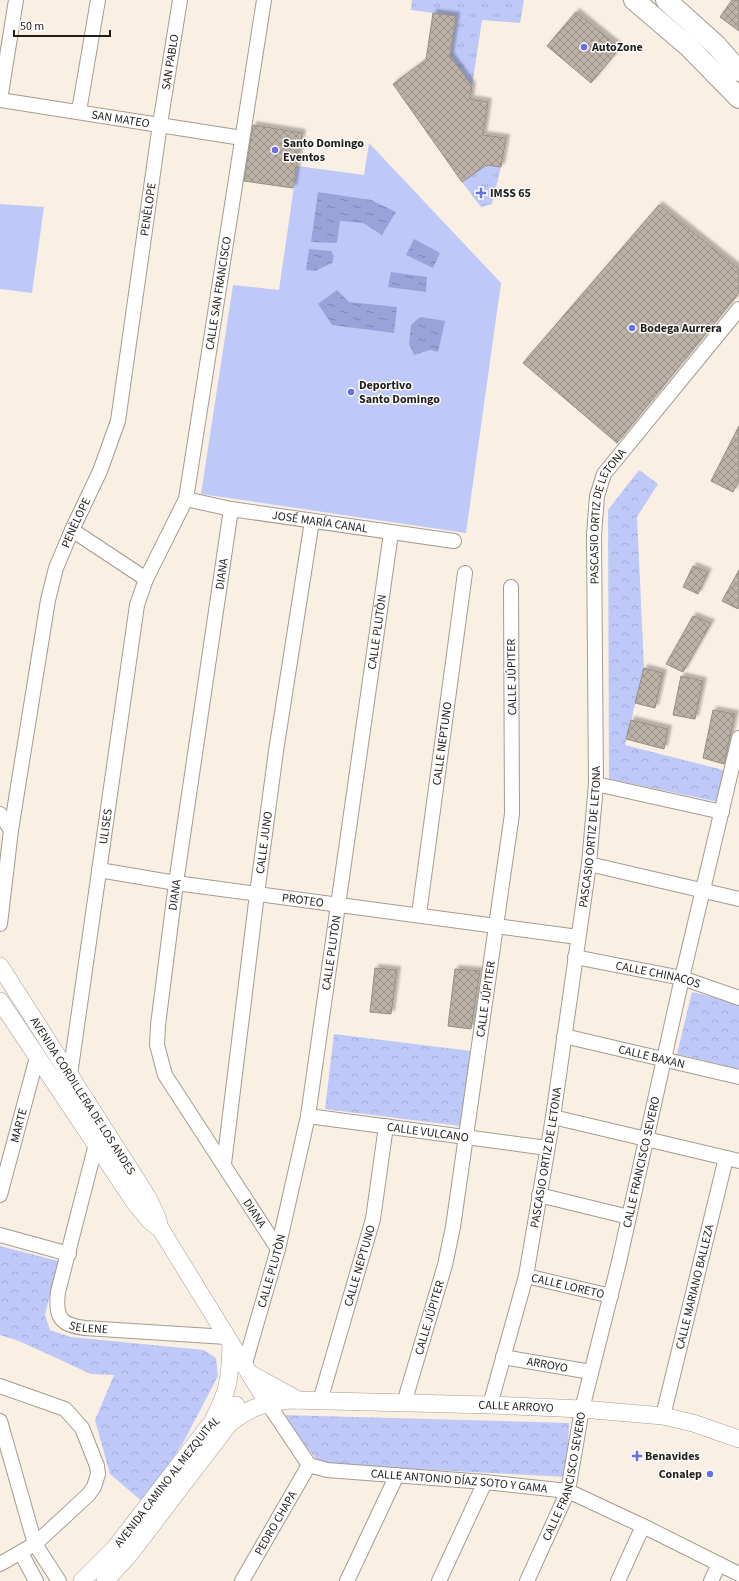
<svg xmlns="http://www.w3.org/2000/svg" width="739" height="1581" viewBox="0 0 739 1581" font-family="'Source Sans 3',sans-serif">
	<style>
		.grass { fill: url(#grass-tufts) }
		.park { fill: url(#park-crowns) }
		.pitch { fill: #bec8f9 }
		.water { fill: url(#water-ripples) }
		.building { fill: url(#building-cross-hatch); stroke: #978d83; filter: url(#shadow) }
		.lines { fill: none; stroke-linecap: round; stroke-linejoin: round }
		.minor-casing { stroke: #a49b90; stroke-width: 16 }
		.tertiary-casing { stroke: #a49b90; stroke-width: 18 }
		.secondary-casing { stroke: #a49b90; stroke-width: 22 }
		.minor { stroke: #fff; stroke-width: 14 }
		.tertiary { stroke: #fff; stroke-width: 17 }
		.secondary { stroke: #fff; stroke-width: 20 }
		.poi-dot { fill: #666fe8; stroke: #fefefe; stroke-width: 1.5 }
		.labels { text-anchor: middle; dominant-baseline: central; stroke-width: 3; stroke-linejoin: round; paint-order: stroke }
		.poi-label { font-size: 12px; font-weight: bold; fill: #211d19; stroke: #fefefe; text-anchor: start }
		.street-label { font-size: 12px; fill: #211d19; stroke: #fefefe }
	</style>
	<defs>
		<pattern id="grass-tufts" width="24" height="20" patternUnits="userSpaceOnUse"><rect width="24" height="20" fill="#bec8f9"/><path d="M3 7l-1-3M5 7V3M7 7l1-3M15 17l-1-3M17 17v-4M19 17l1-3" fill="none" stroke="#a3abd5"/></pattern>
		<pattern id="park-crowns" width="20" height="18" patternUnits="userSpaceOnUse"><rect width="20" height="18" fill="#bec8f9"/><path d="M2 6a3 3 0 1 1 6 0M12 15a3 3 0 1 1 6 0" fill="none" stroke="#a3abd5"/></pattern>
		<pattern id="water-ripples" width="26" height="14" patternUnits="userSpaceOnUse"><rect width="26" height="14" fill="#9aa3d9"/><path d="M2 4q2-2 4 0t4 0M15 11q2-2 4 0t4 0" fill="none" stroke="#7d84af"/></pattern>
		<pattern id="building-cross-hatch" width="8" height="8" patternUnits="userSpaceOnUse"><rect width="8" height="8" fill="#bcb2a7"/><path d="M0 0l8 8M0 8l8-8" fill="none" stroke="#989087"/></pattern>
		<filter id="shadow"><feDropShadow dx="3.5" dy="-3.5" stdDeviation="1" flood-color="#0004"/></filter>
	</defs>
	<rect width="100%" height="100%" fill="#faefe3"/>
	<g class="grass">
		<path d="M412,0h112l-4,23 -38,-3 -10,66 -22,-30 6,-40 -45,-6z"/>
		<path d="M486,165l15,2 -9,37 -11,3 -19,-25z"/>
	</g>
	<g class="park">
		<path d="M639,470l19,14 -21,33 7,151 -19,77 102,26 -8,31 -110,-23 -1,-269z"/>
		<path d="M692,992l47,12v65l-62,-15z"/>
		<path d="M334,1034l137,17 -11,75 -135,-17z"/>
		<path d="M0,1246l58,15 -13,54 5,15 20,7 134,13 12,8 2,18 -34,65 -40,62 -34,-29 -15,-54 19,-45 -23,-1 -72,-33 -19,-6z"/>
		<path d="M281,1415l288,8 -2,54 -247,-13z"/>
	</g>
	<g class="pitch">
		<path d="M369,143l132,140 -35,250 -265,-39 32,-209 46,5 18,-124 67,9z"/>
		<path d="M0,204l44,3 -12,86 -32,-4z"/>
	</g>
	<g class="water">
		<path d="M318,192l53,8 25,12 -14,23 -19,-12 -23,-2 -3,22 -26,-1z"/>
		<path d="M414,239l26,14 -7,15 -27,-13z"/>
		<path d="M309,249l22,2 3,5 -2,7 -17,8 -9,-1z"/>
		<path d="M391,272l36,5 -1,15 -38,-5z"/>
		<path d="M337,290l12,12 48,5 -3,26 -62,-8 -14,-21z"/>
		<path d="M420,317l25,4 -7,31 -8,-2 -16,5 -5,-11 2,-19z"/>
	</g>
	<g class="building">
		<path d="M732,0h7v31l-19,-14z"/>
		<path d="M576,12l44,36 -29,35 -44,-37z"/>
		<path d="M433,13l23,3 -6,40 22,30 -2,13 18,3 -5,33 23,3 -5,29 -15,-2 -24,17 -69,-98 33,-24z"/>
		<path d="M253,125l49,8 -9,55 -49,-7z"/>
		<path d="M659,205l80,64v24l-122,150 -94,-80z"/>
		<path d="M739,426v54l-6,12 -22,-11z"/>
		<path d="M693,566l15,6 -10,22 -15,-7z"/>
		<path d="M739,570v37l-1,2 -16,-8z"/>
		<path d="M693,616l18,7 -28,49 -17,-8z"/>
		<path d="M644,668l19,5 -8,35 -20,-5z"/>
		<path d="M681,676l22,5 -8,38 -22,-4z"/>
		<path d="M713,710l22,4 -11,50 -21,-6z"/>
		<path d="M631,720l37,9 -4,20 -38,-10z"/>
		<path d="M375,968l22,2 -6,44 -21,-2z"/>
		<path d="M455,969l25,2 -9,58 -23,-3z"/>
	</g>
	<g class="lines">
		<g class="minor-casing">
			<g id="minor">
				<path id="s1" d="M0,100l242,38"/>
				<path d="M0,100l16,-100"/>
				<path d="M79,111l19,-111"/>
				<path id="s2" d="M186,499l45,10 223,32"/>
				<path id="s3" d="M231,509l-55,374 -18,142 -1,20 8,30 113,174"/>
				<path d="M72,530l74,49"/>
				<path d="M596,784l126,28"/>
				<path d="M0,814l11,16"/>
				<path d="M589,864l150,35"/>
				<path id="s4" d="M99,870l77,13 402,54"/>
				<path id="s5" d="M419,914l46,-341"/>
				<path id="s6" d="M0,924l11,-94 37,-230 8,-32 16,-38 28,-59 18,-50 42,-297 20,-124"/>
				<path id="s7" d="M575,957l107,21 57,20"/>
				<path id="s8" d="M564,1036l175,41"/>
				<path id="s9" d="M70,1075l67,-470 9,-26 40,-80 78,-499"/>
				<path id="s10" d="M308,1116l239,32"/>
				<path d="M553,1117l186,44"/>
				<path id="s11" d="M96,1144l-38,148c-3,25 2,33 27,36l142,9"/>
				<path id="s12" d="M224,1164l33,-270 19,-143 36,-230"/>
				<path id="s13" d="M0,1195l37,-138"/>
				<path d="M539,1195l90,22"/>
				<path d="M0,1235l69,19"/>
				<path id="s14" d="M526,1276l85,20"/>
				<path id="s15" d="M503,1357l88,15"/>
				<path id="s16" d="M244,1367l34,-118 30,-133 83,-583"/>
				<path d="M0,1386l65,23 17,19 15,38 1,8 -4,13 -6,8 -53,49 -35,20"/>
				<path id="s17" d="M320,1401l53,-182 13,-93"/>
				<path id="s18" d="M267,1402l42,63 18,5 158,12 83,9 75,35 96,48"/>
				<path id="s19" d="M404,1403l41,-138 8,-38 59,-413 -1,-227"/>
				<path id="s20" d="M490,1405l36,-129 27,-159 36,-253 7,-80 -2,-249 3,-39 7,-22 135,-165"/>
				<path id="s21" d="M663,1416l63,-258"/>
				<path d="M0,1421l35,123 24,37"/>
				<path d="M21,1553l15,28"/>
				<path id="s22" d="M242,1581l67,-116"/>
				<path d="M347,1581l50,-106"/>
				<path d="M439,1581l46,-99"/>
				<path id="s23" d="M527,1581l41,-90 14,-82 37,-147 63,-284 57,-240"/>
				<path d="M618,1581l25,-55"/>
				<path d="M711,1581l8,-17"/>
			</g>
		</g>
		<g class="tertiary-casing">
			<g id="tertiary">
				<path id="s24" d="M0,966l147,230 10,21 3,11 107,174"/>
				<path d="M0,1001l135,202 15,18 9,7"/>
				<path d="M249,1373l49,27"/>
				<path d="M213,1420c16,-29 17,-43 18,-76"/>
				<path id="s25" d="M82,1581l33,-33 94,-122 27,-21"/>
				<path id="s26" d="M105,1581l24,-26 100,-131c21,-17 35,-21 61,-24l200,5 92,4 81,7 30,7 46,16"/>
			</g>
		</g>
		<g class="secondary-casing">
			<g id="secondary">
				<path d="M634,0l55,47 50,51"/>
				<path d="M666,0l50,45 23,26"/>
			</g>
		</g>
		<use href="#minor" class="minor"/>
		<use href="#tertiary" class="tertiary"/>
		<use href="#secondary" class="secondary"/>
	</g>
	<g class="poi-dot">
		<circle cx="584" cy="47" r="4"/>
		<circle cx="275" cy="150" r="4"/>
		<path d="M479 187h4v4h4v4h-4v4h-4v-4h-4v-4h4z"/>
		<circle cx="632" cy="328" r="4"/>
		<circle cx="351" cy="392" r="4"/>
		<path d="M635 1450h4v4h4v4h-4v4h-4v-4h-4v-4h4z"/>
		<circle cx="710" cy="1474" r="4"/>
	</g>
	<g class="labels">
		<g class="poi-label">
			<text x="592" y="47">AutoZone</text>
			<text x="283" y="143">Santo Domingo<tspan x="283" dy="14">Eventos</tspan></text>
			<text x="490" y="193">IMSS 65</text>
			<text x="640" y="328">Bodega Aurrera</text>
			<text x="359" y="385">Deportivo<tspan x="359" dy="14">Santo Domingo</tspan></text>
			<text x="645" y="1456">Benavides</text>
			<text x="702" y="1474" text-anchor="end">Conalep</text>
		</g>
		<g class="street-label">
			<text stroke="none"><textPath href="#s6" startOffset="883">SAN PABLO</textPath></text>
			<text stroke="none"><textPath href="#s1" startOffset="122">SAN MATEO</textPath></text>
			<text stroke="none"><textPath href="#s6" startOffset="734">PENÈLOPE</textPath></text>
			<text stroke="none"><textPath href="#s9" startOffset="800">CALLE SAN FRANCISCO</textPath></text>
			<text stroke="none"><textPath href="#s20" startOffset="902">PASCASIO ORTIZ DE LETONA</textPath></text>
			<text stroke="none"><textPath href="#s2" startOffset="136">JOSÉ MARÍA CANAL</textPath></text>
			<text stroke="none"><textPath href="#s6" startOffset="410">PENÈLOPE</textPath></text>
			<text transform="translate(222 574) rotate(-82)">DIANA</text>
			<text stroke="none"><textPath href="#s16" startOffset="748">CALLE PLUTÒN</textPath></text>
			<text transform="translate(512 677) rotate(-91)">CALLE JÚPITER</text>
			<text stroke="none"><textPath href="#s5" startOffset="172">CALLE NEPTUNO</textPath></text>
			<text stroke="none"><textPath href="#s9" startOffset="251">ULISES</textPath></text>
			<text stroke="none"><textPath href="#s20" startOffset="578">PASCASIO ORTIZ DE LETONA</textPath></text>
			<text stroke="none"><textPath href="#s12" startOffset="324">CALLE JUNO</textPath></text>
			<text transform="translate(175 895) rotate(-82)">DIANA</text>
			<text stroke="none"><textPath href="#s4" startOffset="206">PROTEO</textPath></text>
			<text stroke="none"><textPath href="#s16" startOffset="424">CALLE PLUTÒN</textPath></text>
			<text stroke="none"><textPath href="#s7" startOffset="85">CALLE CHINACOS</textPath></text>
			<text stroke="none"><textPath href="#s19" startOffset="413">CALLE JÚPITER</textPath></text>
			<text stroke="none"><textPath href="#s8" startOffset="90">CALLE BAXAN</textPath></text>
			<text stroke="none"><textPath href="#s24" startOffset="154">AVENIDA CORDILLERA DE LOS ANDES</textPath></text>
			<text stroke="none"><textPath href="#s13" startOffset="72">MARTE</textPath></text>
			<text stroke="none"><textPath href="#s10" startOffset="121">CALLE VULCANO</textPath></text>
			<text stroke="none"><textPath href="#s20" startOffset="254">PASCASIO ORTIZ DE LETONA</textPath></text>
			<text stroke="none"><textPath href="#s23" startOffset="436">CALLE FRANCISCO SEVERO</textPath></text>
			<text stroke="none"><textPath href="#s3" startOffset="737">DIANA</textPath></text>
			<text stroke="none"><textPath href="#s17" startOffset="141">CALLE NEPTUNO</textPath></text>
			<text stroke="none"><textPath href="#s16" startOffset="100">CALLE PLUTÒN</textPath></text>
			<text stroke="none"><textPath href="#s14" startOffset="43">CALLE LORETO</textPath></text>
			<text stroke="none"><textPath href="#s21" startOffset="133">CALLE MARIANO BALLEZA</textPath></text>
			<text stroke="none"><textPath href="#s19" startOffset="89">CALLE JÚPITER</textPath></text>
			<text stroke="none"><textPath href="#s11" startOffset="210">SELENE</textPath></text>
			<text stroke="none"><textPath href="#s15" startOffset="45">ARROYO</textPath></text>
			<text stroke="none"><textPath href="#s26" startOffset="493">CALLE ARROYO</textPath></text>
			<text stroke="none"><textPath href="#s23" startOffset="112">CALLE FRANCISCO SEVERO</textPath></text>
			<text stroke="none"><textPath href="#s18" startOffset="227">CALLE ANTONIO DÍAZ SOTO Y GAMA</textPath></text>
			<text stroke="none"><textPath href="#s25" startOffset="131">AVENIDA CAMINO AL MEZQUITAL</textPath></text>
			<text stroke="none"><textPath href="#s22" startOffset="67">PEDRO CHAPA</textPath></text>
		</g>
	</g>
	<path d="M14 30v6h96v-6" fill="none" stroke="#211d19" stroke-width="2"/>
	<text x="20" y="30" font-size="12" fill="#211d19" stroke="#fefefe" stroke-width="3" paint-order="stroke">50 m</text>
</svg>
